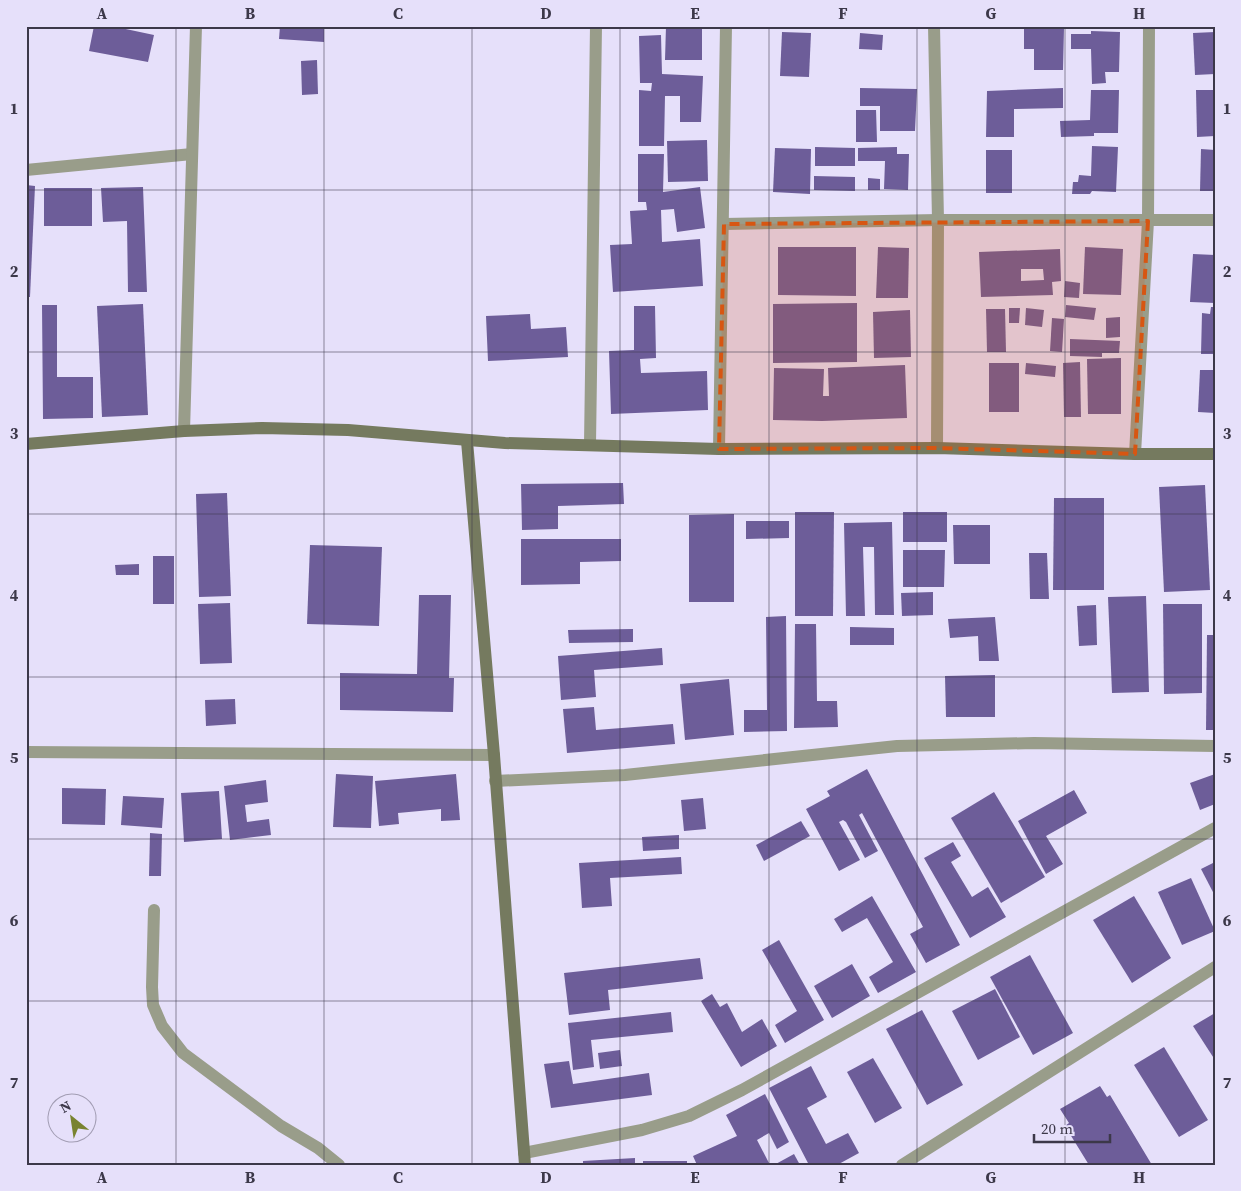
<svg xmlns="http://www.w3.org/2000/svg" width="1241" height="1191" viewBox="0 0 1241 1191" font-family="'Source Serif 4',serif">
	<style>
		.building { fill: #6d5d99; fill-rule: evenodd }
		.lines { fill: none; stroke-linecap: round; stroke-linejoin: round }
		.street { stroke: #999d8a; stroke-width: 12 }
		.secondary { stroke: #757a5f; stroke-width: 12 }
		.marked { fill: #d75612; fill-opacity: 0.2; stroke: #d75612; stroke-width: 4; stroke-dasharray: 10 6; stroke-linejoin: round }
		.grid { fill: none; stroke: #3c3849; stroke-width: 1; stroke-opacity: 0.55 }
		.neatline { fill: none; stroke: #3c3849; stroke-width: 2 }
		.grid-label { font-size: 16px; text-anchor: middle; font-weight: bold; fill: #3c3849 }
	</style>
	<rect width="100%" height="100%" fill="#e6e0fa"/>
	<g class="building">
		<path d="M94,26h27v2l33,7 -6,27 -59,-11z"/>
		<path d="M280,26h44v16l-45,-3z"/>
		<path d="M666,26h36v34h-37z"/>
		<path d="M1064,28l-1,42h-29v-21h-10v-20z"/>
		<path d="M1091,31l29,1 -1,40h-14l1,11 -14,1 -1,-35h-20v-15h20z"/>
		<path d="M782,32l29,1 -2,44 -29,-1z"/>
		<path d="M1215,32v42l-20,1 -2,-42z"/>
		<path d="M860,33l23,2 -1,15 -23,-1z"/>
		<path d="M661,35l1,39 41,2 -2,46h-21v-26h-15l-1,50h-25v-56l12,1 1,-8h-12l-1,-47z"/>
		<path d="M317,60l1,34 -16,1 -1,-34z"/>
		<path d="M860,88l57,1 -2,42h-35v-25h-20z"/>
		<path d="M1063,88v20l-49,1v28h-28l1,-46z"/>
		<path d="M1091,90h28l-1,43h-24v3l-33,1 -1,-16 30,-1z"/>
		<path d="M1196,90h19v46l-18,1z"/>
		<path d="M856,110h20l1,32h-21z"/>
		<path d="M707,140l1,41 -40,1 -1,-41z"/>
		<path d="M1092,146l26,1 -2,45 -24,-1 -2,3h-18l1,-12h5l1,-7 12,1z"/>
		<path d="M815,147l40,1v18h-40z"/>
		<path d="M897,147v7h12l-1,36 -24,-1 1,-28h-27v-13z"/>
		<path d="M775,148l36,1 -1,45 -37,-2z"/>
		<path d="M1201,149l14,1v41h-15z"/>
		<rect x="986" y="150" width="26" height="43"/>
		<path d="M638,154h26l-1,38 37,-5 5,41 -28,4 -3,-23 -13,1 1,32 38,-3 3,47 -90,6 -3,-47 22,-1 -2,-33 17,-1 -1,-8h-8z"/>
		<path d="M814,176l41,1v14l-41,-1z"/>
		<path d="M868,178l12,1v11h-12z"/>
		<path d="M26,185l9,1 -5,111h-4z"/>
		<path d="M143,187l4,105h-19l-1,-71 -24,1 -2,-34z"/>
		<rect x="44" y="188" width="48" height="38"/>
		<path d="M778,247h78v49l-78,-1z"/>
		<path d="M878,247l31,1 -1,50h-32z"/>
		<path d="M1085,247l38,2 -2,46 -38,-1z"/>
		<path d="M1060,249l1,32 -9,1 1,13 -72,2 -2,-45zM1021,269h22l1,11 -23,1z"/>
		<path d="M1193,254l22,1v48l-25,-1z"/>
		<path d="M1065,281l15,2 -1,15 -15,-1z"/>
		<path d="M857,303v59l-84,1v-59z"/>
		<path d="M143,304l5,111 -46,2 -5,-111z"/>
		<path d="M42,305h15v72h36v41l-50,1z"/>
		<path d="M1066,305l30,3 -2,12 -29,-3z"/>
		<path d="M634,306h21l1,52 -16,1 1,14 66,-2 1,39 -97,4 -2,-63 25,-1z"/>
		<path d="M1211,307h4v47h-14l1,-41 8,1z"/>
		<path d="M1009,308h11l-1,15h-10z"/>
		<path d="M1026,308l18,2 -2,17 -17,-2z"/>
		<path d="M986,309h19l1,43h-19z"/>
		<path d="M910,310l1,47 -37,1 -1,-46z"/>
		<path d="M530,314l1,15 35,-2 2,30 -80,4 -2,-45z"/>
		<path d="M1120,317v20l-14,1v-20z"/>
		<path d="M1052,318l12,1 -2,33 -12,-1z"/>
		<path d="M1070,339l50,2 -1,12h-17v4l-32,-1z"/>
		<path d="M1121,358v56h-33l-1,-55z"/>
		<path d="M1080,362l1,55h-17l-1,-54z"/>
		<rect x="989" y="363" width="30" height="49"/>
		<path d="M1026,363l30,3 -1,11 -30,-3z"/>
		<path d="M905,365l2,53 -85,3 -49,-1 1,-52 50,1 -1,27h6l-1,-28z"/>
		<path d="M1200,370h15v43l-17,-1z"/>
		<path d="M623,483l1,21 -66,2v23l-36,1 -1,-46z"/>
		<path d="M1205,485l5,105 -46,2 -5,-105z"/>
		<path d="M227,493l4,103 -32,1 -3,-103z"/>
		<path d="M1054,498h50v92h-51z"/>
		<path d="M795,512h39l-1,104h-38z"/>
		<rect x="903" y="512" width="44" height="30"/>
		<path d="M734,514v88h-45v-87z"/>
		<path d="M746,521h43v17l-43,1z"/>
		<path d="M892,522l2,93h-19l-1,-68h-11l2,69h-19l-2,-93z"/>
		<path d="M953,525h37v39h-36z"/>
		<path d="M521,539h100v22l-41,1v22l-59,1z"/>
		<path d="M310,545l72,2 -3,79 -72,-2z"/>
		<path d="M903,550h42l-1,37h-41z"/>
		<path d="M1029,553h18l2,46h-19z"/>
		<rect x="153" y="556" width="21" height="48"/>
		<path d="M139,564v11h-23l-1,-10z"/>
		<path d="M933,592v23l-31,1 -1,-23z"/>
		<path d="M419,595h32l-2,83h5l-1,34 -113,-2v-37l77,1z"/>
		<path d="M1146,596l3,96 -37,1 -4,-96z"/>
		<path d="M230,603l2,60 -32,1 -2,-60z"/>
		<path d="M1163,604h39v89l-38,1z"/>
		<path d="M1096,605l1,40 -18,1 -2,-40z"/>
		<path d="M786,616l1,115 -43,1v-22h23l-1,-93z"/>
		<path d="M995,617l4,44h-20l-1,-25 -28,2 -2,-19z"/>
		<path d="M795,624h21l1,77h20l1,26 -44,1z"/>
		<path d="M850,627l44,1v17h-44z"/>
		<path d="M633,629v13l-64,1 -1,-13z"/>
		<path d="M1207,635h8v95h-9z"/>
		<path d="M662,648l1,17 -69,5 2,27 -35,3 -3,-44z"/>
		<path d="M995,675v42h-49l-1,-41z"/>
		<path d="M729,679l5,56 -49,5 -5,-56z"/>
		<path d="M235,699l1,25 -30,2 -1,-26z"/>
		<path d="M594,707l2,23 77,-6 2,20 -108,9 -4,-44z"/>
		<path d="M867,769l93,176 -34,18 -16,-29 13,-7 -61,-114 -3,2 19,36 -13,7 -19,-36 -3,-2 -4,2 21,38 -21,11 -33,-62 24,-13 -3,-5z"/>
		<path d="M336,774l37,2 -2,52 -38,-1z"/>
		<path d="M456,774l4,46 -19,1v-12l-43,4 1,11 -20,2 -4,-45z"/>
		<path d="M1215,774v30l-15,6 -10,-27z"/>
		<path d="M266,780l2,22 -23,3 2,17 22,-3 2,16 -41,5 -6,-54z"/>
		<path d="M62,788l44,1 -1,36 -43,-1z"/>
		<path d="M1074,790l13,23 -41,23 17,28 -17,10 -28,-53z"/>
		<path d="M219,791l3,48 -38,3 -3,-49z"/>
		<path d="M994,792l51,85 -44,26 -50,-85z"/>
		<path d="M123,796l41,2 -2,30 -41,-3z"/>
		<path d="M703,798l3,31 -22,2 -3,-31z"/>
		<path d="M801,821l9,15 -46,25 -8,-16z"/>
		<path d="M150,833l12,1 -1,42h-12z"/>
		<path d="M679,835v14l-36,2 -1,-14z"/>
		<path d="M953,842l8,14 -10,6 21,35 16,-10 18,30 -36,21 -46,-80z"/>
		<path d="M681,857l1,17 -72,4 2,28 -30,2 -3,-45z"/>
		<path d="M1215,862v34l-14,-27z"/>
		<path d="M1191,878l24,53 -33,14 -24,-53z"/>
		<path d="M872,896l44,76 -38,21 -9,-16 24,-15 -26,-44 -25,14 -8,-13z"/>
		<path d="M1134,896l37,62 -39,25 -39,-63z"/>
		<path d="M779,940l45,80 -39,23 -10,-18 22,-14 -35,-61z"/>
		<path d="M1030,955l43,78 -40,22 -43,-78z"/>
		<path d="M700,958l3,21 -95,11 2,20 -41,5 -5,-42z"/>
		<path d="M852,964l18,32 -38,22 -18,-32z"/>
		<path d="M995,989l25,48 -42,23 -26,-49z"/>
		<path d="M712,994l8,13 7,-4 15,29 20,-13 15,27 -36,21 -40,-66z"/>
		<path d="M922,1010l41,75 -36,20 -41,-76z"/>
		<path d="M671,1012l2,20 -82,8 3,27 -21,3 -5,-47z"/>
		<path d="M1215,1013v47l-22,-34z"/>
		<path d="M1164,1047l44,73 -29,17 -45,-72z"/>
		<path d="M620,1050l2,16 -22,3 -2,-16z"/>
		<path d="M873,1058l29,50 -27,15 -28,-51z"/>
		<path d="M569,1061l4,23 76,-11 3,22 -101,13 -7,-44z"/>
		<path d="M811,1066l16,31 -20,11 19,36 22,-11 11,20 -22,12h-28l-40,-77z"/>
		<path d="M1100,1086l7,11 3,-2 42,70h-63l-24,-39 4,-3 -9,-14z"/>
		<path d="M765,1094l24,48 -12,7 -8,-16 -12,7 13,25h-73l-4,-9 44,-20 -11,-21z"/>
		<path d="M794,1154l6,11h-26z"/>
		<path d="M635,1158v7h-52v-4z"/>
		<rect x="643" y="1161" width="44" height="4"/>
	</g>
	<g class="lines">
		<g class="street">
			<path d="M934,26l4,194 -1,228"/>
			<path d="M26,170l166,-16"/>
			<path d="M724,224l214,-4h277"/>
			<path d="M184,431l12,-405"/>
			<path d="M590,444l6,-418"/>
			<path d="M719,449l7,-423"/>
			<path d="M1135,454l13,-233 1,-195"/>
			<path d="M26,752l468,3"/>
			<path d="M495,781l130,-6 272,-29 137,-3 181,3"/>
			<path d="M154,910l-2,77 1,18 9,21 21,27 98,73 37,22 21,17"/>
			<path d="M524,1153l118,-23 47,-14 53,-26 473,-262"/>
			<path d="M902,1165l313,-198"/>
		</g>
		<g class="secondary">
			<path d="M467,441l27,314 31,410"/>
			<path d="M26,444l158,-13 78,-3 86,2 157,13 214,6 218,-1 198,6h80"/>
		</g>
	</g>
	<path class="marked" d="M1148,221l-13,233 -198,-6 -218,1 5,-225z"/>
	<path class="grid" d="M176,26v1139M324,26v1139M472,26v1139M620,26v1139M769,26v1139M917,26v1139M1065,26v1139M26,190h1189M26,352h1189M26,514h1189M26,677h1189M26,839h1189M26,1001h1189"/>
	<rect width="1241" height="1191" fill="none" stroke="#e6e0fa" stroke-width="55"/>
	<g transform="translate(72 1118) rotate(330)"><circle r="24" fill="#e6e0fa" stroke="#a29db3"/>
	<path d="M0-4L9 19L0 12L-9 19Z" fill="#798330"/>
	<text y="-8" font-size="14" font-weight="bold" text-anchor="middle" fill="#3c3849">N</text>
	</g>
	<path d="M1034 1134v8h76v-8" fill="none" stroke="#3c3849" stroke-width="2.5"/>
	<text x="1041" y="1134" font-size="15" fill="#3c3849" stroke="#e6e0fa" stroke-width="4" paint-order="stroke">20 m</text>
	<rect x="28" y="28" width="1186" height="1136" class="neatline"/>
	<g class="grid-label">
		<text x="102" y="19">A</text>
		<text x="250" y="19">B</text>
		<text x="398" y="19">C</text>
		<text x="546" y="19">D</text>
		<text x="695" y="19">E</text>
		<text x="843" y="19">F</text>
		<text x="991" y="19">G</text>
		<text x="1139" y="19">H</text>
		<text x="14" y="114">1</text>
		<text x="1227" y="114">1</text>
		<text x="14" y="277">2</text>
		<text x="1227" y="277">2</text>
		<text x="14" y="439">3</text>
		<text x="1227" y="439">3</text>
		<text x="14" y="601">4</text>
		<text x="1227" y="601">4</text>
		<text x="14" y="763">5</text>
		<text x="1227" y="763">5</text>
		<text x="14" y="926">6</text>
		<text x="1227" y="926">6</text>
		<text x="14" y="1088">7</text>
		<text x="1227" y="1088">7</text>
		<text x="102" y="1183">A</text>
		<text x="250" y="1183">B</text>
		<text x="398" y="1183">C</text>
		<text x="546" y="1183">D</text>
		<text x="695" y="1183">E</text>
		<text x="843" y="1183">F</text>
		<text x="991" y="1183">G</text>
		<text x="1139" y="1183">H</text>
	</g>
</svg>
